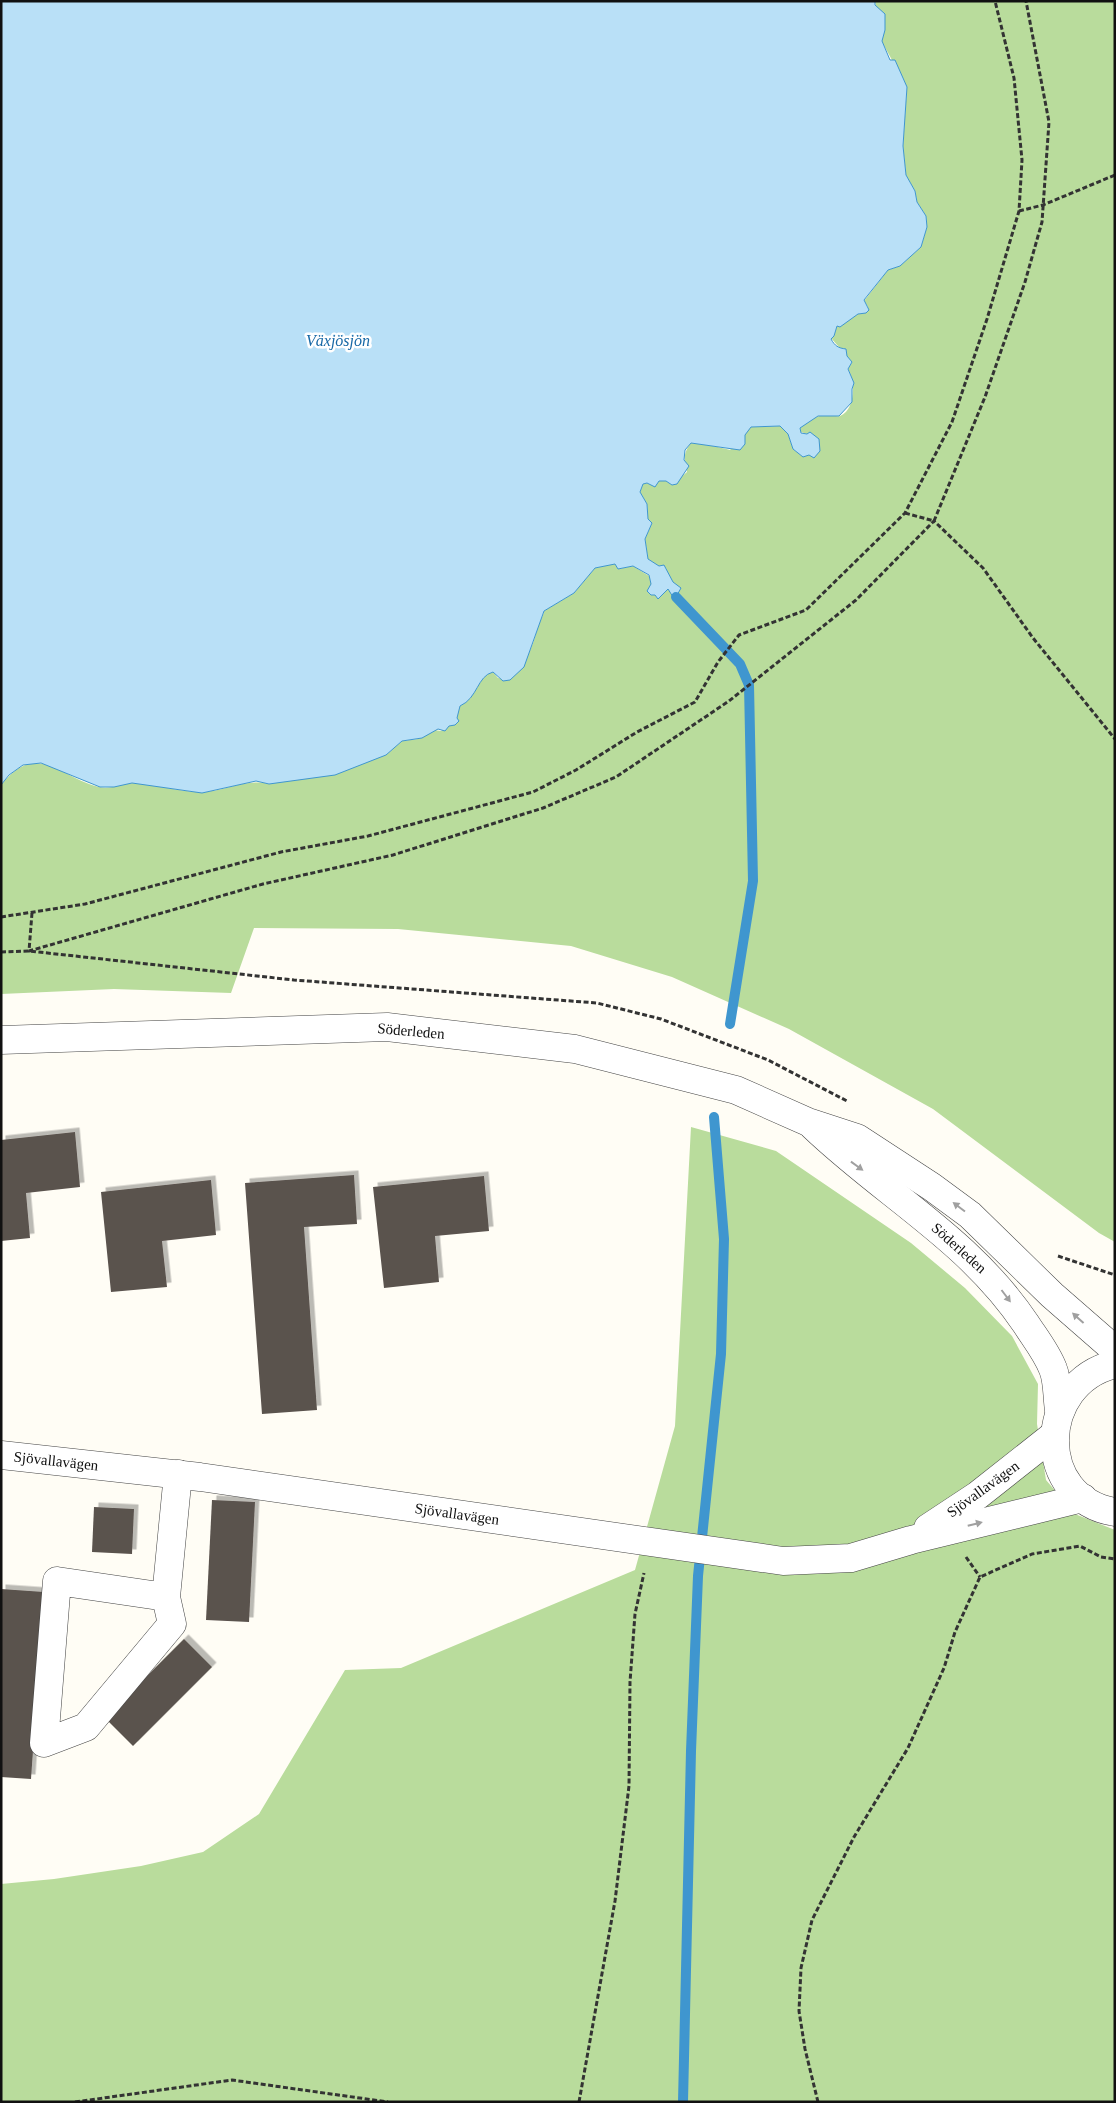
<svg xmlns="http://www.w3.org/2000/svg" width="1116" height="2103" viewBox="0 0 1116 2103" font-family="'Times New Roman',serif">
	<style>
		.forest { fill: #b9dc9c }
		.water { fill: #b9e0f7; stroke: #3f96cf }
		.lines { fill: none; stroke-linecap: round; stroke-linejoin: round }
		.stream { stroke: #3f96cf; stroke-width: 10 }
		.building { fill: #5a524d; filter: url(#shadow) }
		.minor-casing { stroke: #444; stroke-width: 29 }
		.path { stroke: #333; stroke-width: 3; stroke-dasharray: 5 2.5; stroke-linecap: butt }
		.minor { stroke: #fff; stroke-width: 28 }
		.oneway { fill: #a0a0a0 }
		.labels { text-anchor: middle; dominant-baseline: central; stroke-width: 5; stroke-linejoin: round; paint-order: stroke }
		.street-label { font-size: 15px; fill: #111; stroke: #fff }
		.water-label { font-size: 16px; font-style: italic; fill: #1768a6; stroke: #fff }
	</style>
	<defs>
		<filter id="shadow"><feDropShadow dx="4.5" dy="-4.5" stdDeviation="0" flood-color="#0004"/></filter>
	</defs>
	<rect width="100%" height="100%" fill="#fffdf5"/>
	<g class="forest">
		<path d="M875,1h240v1241l-16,-9 -166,-124 -144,-80 -117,-52 -101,-31 -173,-17 -144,-1 -23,65 -117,-4 -113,5v-209c36,-45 58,-8 98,2 12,3 23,-4 34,-4 23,1 46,9 68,9 24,0 44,-14 68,-8l117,-29 16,-14 16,-2 16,-9 7,1 10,-6 5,-7 4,-12c17,-8 17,-30 33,-34l5,6 12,2c14,-15 23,-32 27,-51 1,-7 6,-11 7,-18l30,-18 21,-25 20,-5 3,6 15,-3 16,10 7,19 5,1 3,-6 5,-1 4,-7 -6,-8 -1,-6 -7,-1 -11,-8 -3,-20 7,-16 -4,-4 -1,-15 -7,-12 3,-8 4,-1 7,3 5,-5h7l6,4 15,-13c-3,-12 -4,-19 4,-29 12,0 27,4 39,7l21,-23 29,-1 8,8 5,15 10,8 4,-23 -6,-2 -1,-4c8,-7 17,-14 28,-13 4,0 9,2 12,1 16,-6 15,-36 8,-47l4,-7 -21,-24 3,-2 3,-10h3l18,-12h4l6,-7 -4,-6 24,-31 12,-4 21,-19 6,-20 -1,-11 -9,-14 -2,-11 -9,-16 -3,-29 4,-59 -25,-45z"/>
		<path d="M691,1127l85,24 135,92 54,45 47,48 26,48 -1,40 9,56 29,34 40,16v572h-1114v-218l53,-5 87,-13 62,-14 56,-38 86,-144 56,-2 234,-98 40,-144z"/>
	</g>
	<path class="water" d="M1,1h874v4l10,9v16l-3,11 8,19h5l12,27 -4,59 3,29 9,16 2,11 9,14 1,11 -6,20 -21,19 -12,4 -24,30 5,10 -3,3 -8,1 -18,13 -3,-1 -3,10 -3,3c4,7 7,9 15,10l1,7 5,6 -4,7 6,14 -2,6v13l-13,14h-21l-18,12 1,5 6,1 3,-2 9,7 1,12 -6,7 -5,-3 -6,2 -10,-8 -5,-15 -8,-8 -29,1 -6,8v9l-5,6 -49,-7 -6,7 -1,10 5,6 -12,18 -5,1 -6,-4h-7l-4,6 -8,-4 -4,1 -3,8 7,12 1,15 4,4 -7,16 3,20 11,7 5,-1 9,17 8,6 -5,9h-3l-5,-8 -10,10 -3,-4h-4l-4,-4 4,-7 -2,-9 -16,-9 -15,3 -3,-5 -20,4 -21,25 -30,18 -20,56 -14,13 -7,1 -10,-9c-16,4 -15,26 -33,34l-3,12 2,3 -4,4 -6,1 -4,5 -7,-2 -16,9 -20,3 -16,14 -51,20 -66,9 -13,-3 -54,12 -70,-10 -18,4h-14l-59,-24 -18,2 -14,10 -8,10z"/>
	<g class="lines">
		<g class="stream">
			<path d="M676,597l64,67 9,21 4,196 -23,143"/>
			<path d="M683,2102l8,-351 7,-175 23,-222 3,-115 -10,-122"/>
		</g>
	</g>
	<g class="building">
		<path d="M75,1132l5,55 -54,6 4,45 -29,3v-101z"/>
		<path d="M354,1175l3,49 -53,3 13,183 -55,4 -17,-231z"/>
		<path d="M484,1176l5,55 -54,5 4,46 -55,6 -11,-101z"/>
		<path d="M211,1180l5,55 -54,6 5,46 -56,5 -10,-100z"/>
		<path d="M212,1500l43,2 -6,120 -43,-2z"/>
		<path d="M94,1507l40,2 -2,45 -40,-2z"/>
		<path d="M1,1589l43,3 -13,187 -30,-2z"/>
		<path d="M184,1639l28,28 -79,79 -28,-28z"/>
	</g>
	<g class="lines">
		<g class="minor-casing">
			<g id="minor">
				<path d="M1,1040l386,-13 188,22 161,41 72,32 49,16 75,49 38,28 82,80 63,55"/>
				<path d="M813,1126c72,69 156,113 213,198 9,14 21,29 27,45 5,12 4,29 6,41"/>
				<path d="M1115,1364c-79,19 -81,135 0,148"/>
				<path d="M1,1455l199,22 583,84 68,-3 60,-18 172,-42"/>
				<path d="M928,1528l50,-33 76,-60"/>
				<path d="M166,1597l6,27 -86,103 -42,16 13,-162 109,16 12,-123"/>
			</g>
		</g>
		<g class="path">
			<path d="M1019,211l24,-6 72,-30"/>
			<path d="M905,513l29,8 51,-124 40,-115 17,-60 7,-100 -23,-121"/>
			<path d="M32,913l-3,38 234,-67 130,-29 150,-47 73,-31 113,-76 127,-101 78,-79 49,47 50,70 82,101"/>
			<path d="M1,917l84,-13 196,-52 87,-16 165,-44 43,-22 61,-38 58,-30 23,-40 21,-27 67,-25 99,-97 47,-91 35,-103 32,-108 3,-51 -8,-82 -19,-77"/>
			<path d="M1,952l28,-1 265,29 303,23 64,16 107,41 79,41"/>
			<path d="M1058,1256l57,19"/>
			<path d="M966,1557l14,20"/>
			<path d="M75,2102l157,-22 156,22"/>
			<path d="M579,2102l36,-201 14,-115 1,-104 5,-68 9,-41"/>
			<path d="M818,2102l-13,-53 -6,-38 2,-43 11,-48 42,-83 54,-89 36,-80 11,-36 25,-55 52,-23 48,-8 21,11 14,2"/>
		</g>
		<use href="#minor" class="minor"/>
	</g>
	<defs><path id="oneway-solid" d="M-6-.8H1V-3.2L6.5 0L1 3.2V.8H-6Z" transform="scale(1.25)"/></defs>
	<g class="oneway">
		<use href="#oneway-solid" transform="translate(857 1166) rotate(36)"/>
		<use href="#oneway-solid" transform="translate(959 1207) rotate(-143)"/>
		<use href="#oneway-solid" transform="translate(1006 1296) rotate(53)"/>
		<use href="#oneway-solid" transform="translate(1078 1318) rotate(-138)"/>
		<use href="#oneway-solid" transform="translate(975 1524) rotate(-14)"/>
	</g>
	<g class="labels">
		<g class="street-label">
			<text transform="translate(411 1031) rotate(5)">Söderleden</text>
			<text transform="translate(959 1248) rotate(42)">Söderleden</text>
			<text transform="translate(56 1461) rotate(6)">Sjövallavägen</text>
			<text transform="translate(983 1489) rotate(-36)">Sjövallavägen</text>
			<text transform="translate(457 1514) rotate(8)">Sjövallavägen</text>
		</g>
		<g class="water-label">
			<text x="338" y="340">Växjösjön</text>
		</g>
	</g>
	<rect width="1116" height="2103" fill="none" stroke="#111111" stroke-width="5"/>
</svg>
